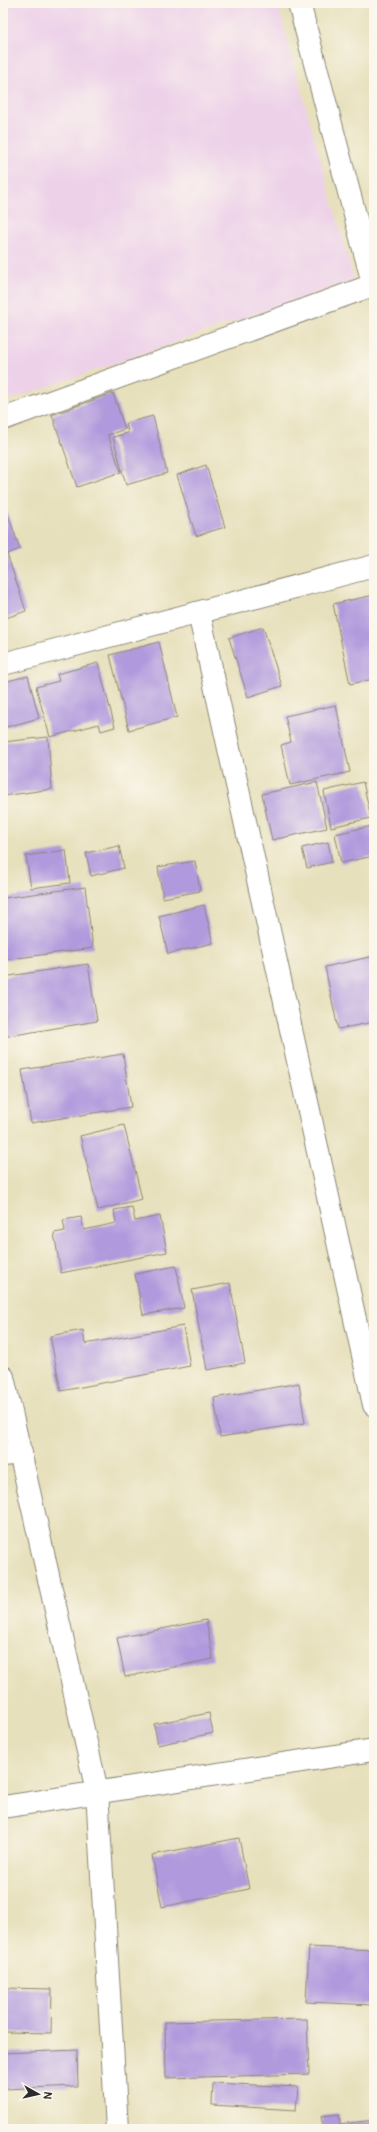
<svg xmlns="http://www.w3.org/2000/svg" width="377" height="2132" viewBox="0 0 377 2132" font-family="Pangolin,sans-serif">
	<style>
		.built { fill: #edd1e9 }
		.building { fill: #b199dd }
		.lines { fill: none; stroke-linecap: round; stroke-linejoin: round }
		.street-casing { stroke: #898674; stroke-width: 24 }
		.street { stroke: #fff; stroke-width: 22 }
	</style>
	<rect width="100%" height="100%" fill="#fbf7ec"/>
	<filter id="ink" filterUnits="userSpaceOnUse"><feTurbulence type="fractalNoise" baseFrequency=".025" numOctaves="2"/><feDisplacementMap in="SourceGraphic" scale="8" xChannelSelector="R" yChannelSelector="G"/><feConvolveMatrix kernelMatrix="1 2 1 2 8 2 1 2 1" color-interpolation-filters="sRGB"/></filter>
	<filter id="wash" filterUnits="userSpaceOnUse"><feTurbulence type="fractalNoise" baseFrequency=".012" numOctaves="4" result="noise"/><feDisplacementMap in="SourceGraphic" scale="16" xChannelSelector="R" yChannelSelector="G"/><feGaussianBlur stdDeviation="0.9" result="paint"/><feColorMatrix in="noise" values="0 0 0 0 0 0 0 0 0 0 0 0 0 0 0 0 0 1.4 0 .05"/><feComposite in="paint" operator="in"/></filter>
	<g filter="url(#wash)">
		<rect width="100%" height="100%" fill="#e7e0bc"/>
		<path class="built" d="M3,3h274l77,277 -351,122z"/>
		<g id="blocks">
			<g class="building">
				<path d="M113,393l12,36 -17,6 13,37 -44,15 -25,-72z"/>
				<path d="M153,416l14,57 -41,12 -13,-48 15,-4 -2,-10z"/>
				<path d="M206,465l19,62 -29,9 -19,-61z"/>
				<path d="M7,512l13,37 -13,5 19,57 -23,8v-106z"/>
				<path d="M374,595v84l-24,5 -17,-80z"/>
				<path d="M263,627l19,59 -34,11 -19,-59z"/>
				<path d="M159,642l18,75 -48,13 -19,-75z"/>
				<path d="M98,663l17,64 -14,4 -2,-7 -49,13 -14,-50 23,-6 -2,-7z"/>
				<path d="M28,676l11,42 -36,10v-46z"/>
				<path d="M336,705l14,67 -60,13 -9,-40 10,-3 -6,-26z"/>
				<path d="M48,737l4,52 -49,7v-54z"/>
				<path d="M317,782l10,46 -55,12 -10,-46z"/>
				<path d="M363,782l8,36 -40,9 -7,-36z"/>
				<path d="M372,826l2,30 -33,7 -6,-29z"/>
				<path d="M328,842l4,20 -25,6 -5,-20z"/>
				<path d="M119,846l5,22 -33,8 -5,-23z"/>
				<path d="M66,850l4,33 -39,5 -5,-32z"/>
				<path d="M195,861l5,30 -37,7 -5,-31z"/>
				<path d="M85,887l8,61 -90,12v-62z"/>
				<path d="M204,905l9,38 -45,11 -9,-38z"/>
				<path d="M374,956v66l-36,7 -13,-62z"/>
				<path d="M88,964l9,57 -94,16v-60z"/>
				<path d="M123,1054l8,53 -100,16 -9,-53z"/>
				<path d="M124,1125l18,74 -44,11 -18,-74z"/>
				<path d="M132,1207l3,14 25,-5 7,36 -106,21 -7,-40 11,-2 -2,-11 18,-3 3,13 32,-7 -2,-13z"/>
				<path d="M176,1266l8,42 -41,7 -8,-41z"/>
				<path d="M230,1283l15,80 -38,7 -15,-80z"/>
				<path d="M183,1326l7,40 -129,25 -11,-55 33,-6 2,14z"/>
				<path d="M299,1383l6,40 -85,14 -6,-39z"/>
				<path d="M206,1620l7,39 -88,18 -8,-39z"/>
				<path d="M209,1713l4,20 -55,12 -4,-21z"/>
				<path d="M239,1838l10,51 -87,18 -10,-52z"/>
				<path d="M309,1947l65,3v55l-68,-3z"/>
				<path d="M3,1988l49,1 -1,44 -48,-1z"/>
				<path d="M307,2019l2,55 -143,4 -1,-56z"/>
				<path d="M77,2050l1,36 -75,3v-36z"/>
				<path d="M213,2083l85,4 -2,23 -84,-5z"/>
				<path d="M339,2114l1,10 34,-4v9h-57l-1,-2 7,-1 -2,-10z"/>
			</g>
		</g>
	</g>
	<g filter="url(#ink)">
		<use href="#blocks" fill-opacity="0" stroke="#898674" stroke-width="1"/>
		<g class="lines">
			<g class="street-casing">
				<g id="street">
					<path d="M299,3l75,284"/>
					<path d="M3,419l370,-134"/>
					<path d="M199,613l175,792"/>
					<path d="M3,664l371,-98"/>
					<path d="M3,1377l94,414 20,338"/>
					<path d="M3,1455l18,-2"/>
					<path d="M3,1807l371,-57"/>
				</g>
			</g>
			<use href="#street" class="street"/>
		</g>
	</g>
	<rect width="377" height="2132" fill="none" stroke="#fbf7ec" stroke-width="16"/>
	<g transform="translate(38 2094) rotate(98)" stroke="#fbf7ec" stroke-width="3" paint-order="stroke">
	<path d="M0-3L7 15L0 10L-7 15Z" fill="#2b2b2b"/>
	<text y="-6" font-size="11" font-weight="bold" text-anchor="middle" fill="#2b2b2b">N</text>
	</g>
</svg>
